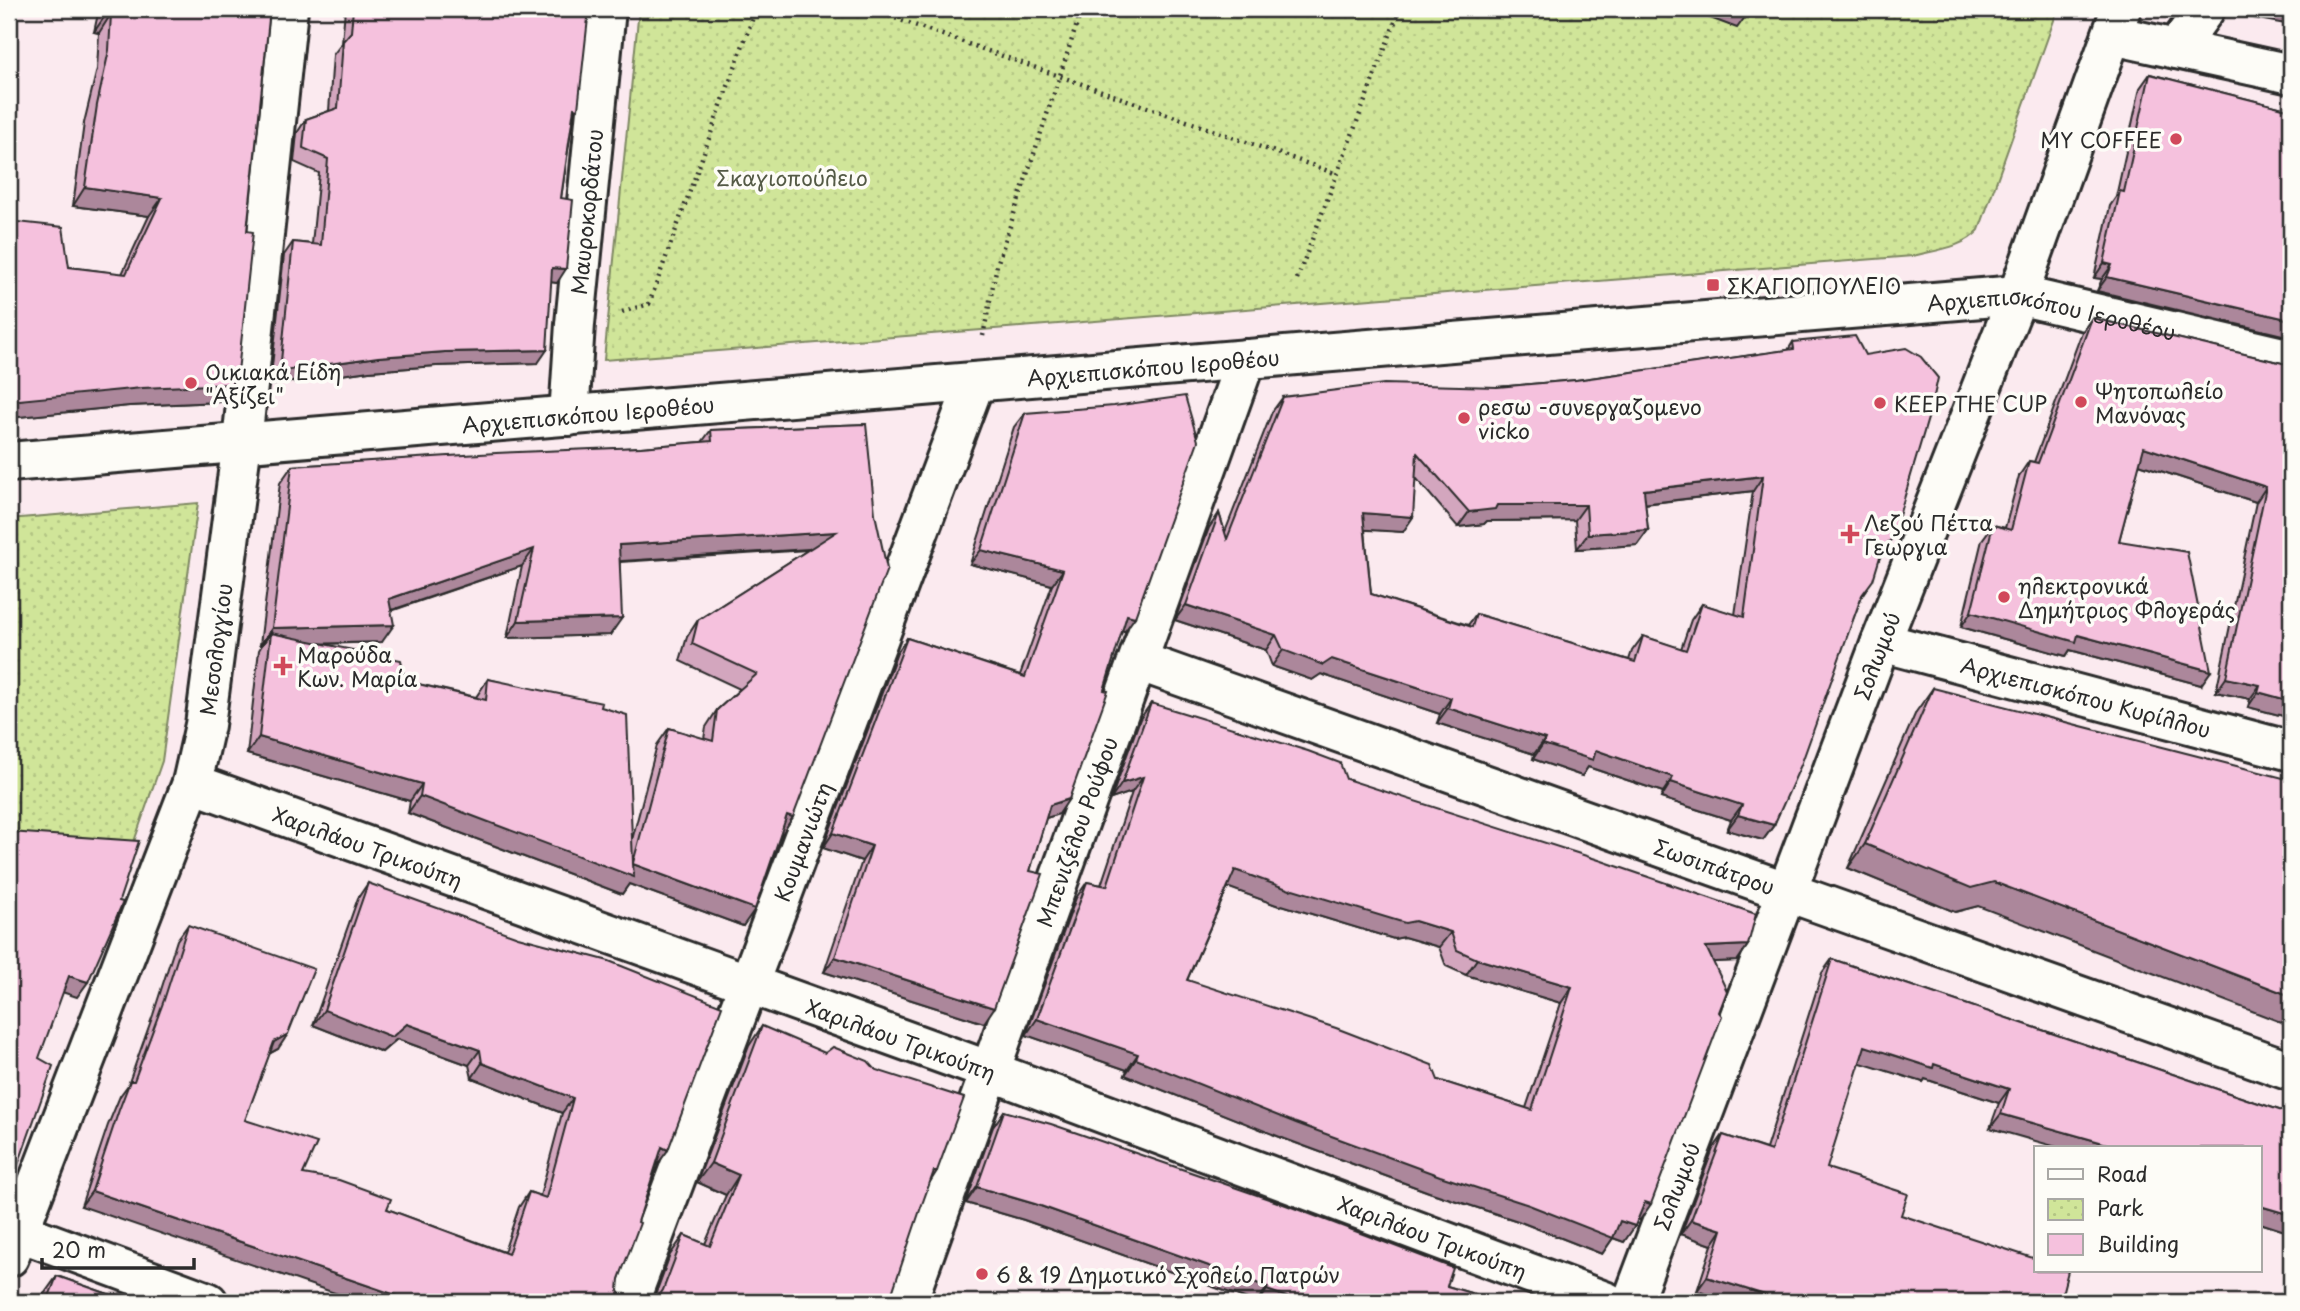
<svg xmlns="http://www.w3.org/2000/svg" width="2300" height="1311" viewBox="0 0 2300 1311" font-family="'Playpen Sans',sans-serif">
	<style>
		.park { fill: url(#park-dots); stroke: #7e8862; stroke-width: 2 }
		.lines { fill: none; stroke-linecap: round; stroke-linejoin: round }
		.street-casing { stroke: #2b2b2b; stroke-width: 44 }
		.secondary-casing { stroke: #2b2b2b; stroke-width: 44 }
		.path { stroke: #2b2b2b; stroke-width: 4.5; stroke-dasharray: 2 5; stroke-linecap: butt }
		.street { stroke: #fdfcf7; stroke-width: 38 }
		.secondary { stroke: #fdfcf7; stroke-width: 38 }
		.wall { fill: #d3a6be; stroke: #2b2b2b; stroke-width: 2; fill-rule: evenodd }
		.shaded-wall { fill: #ac879b; stroke: #2b2b2b; stroke-width: 2 }
		.building { fill: #f5c1dd; stroke: #2b2b2b; stroke-width: 2; fill-rule: evenodd }
		.poi-dot { fill: #d1495b; stroke: #fdfcf7; stroke-width: 2.5 }
		.labels { text-anchor: middle; dominant-baseline: central; stroke-width: 7; stroke-linejoin: round; paint-order: stroke }
		.poi-label { font-size: 21px; fill: #2b2b2b; stroke: #fdfcf7; text-anchor: start }
		.park-label { font-size: 21px; fill: #545a46; stroke: #fdfcf7 }
		.street-label { font-size: 21px; fill: #2b2b2b; stroke: #fdfcf7 }
	</style>
	<defs>
		<pattern id="park-dots" width="8" height="8" patternUnits="userSpaceOnUse" patternTransform="scale(1.75)"><rect width="8" height="8" fill="#d0e599"/><path d="M2 2h.1M6 6h.1" fill="none" stroke="#b3c584" stroke-width="1.8" stroke-linecap="round"/></pattern>
	</defs>
	<rect width="100%" height="100%" fill="#fbeaef"/>
	<filter id="ink" filterUnits="userSpaceOnUse"><feTurbulence type="fractalNoise" baseFrequency=".0143" numOctaves="2"/><feDisplacementMap in="SourceGraphic" scale="14" xChannelSelector="R" yChannelSelector="G"/><feConvolveMatrix kernelMatrix="1 2 1 2 8 2 1 2 1" color-interpolation-filters="sRGB"/></filter>
	<g filter="url(#ink)">
		<g class="park">
			<path d="M639,9h1419l-79,221c-16,18 -43,20 -66,26l-1309,104z"/>
			<path d="M198,503l-36,258 -33,95 -120,-8v-329z"/>
		</g>
		<g class="lines">
			<g class="street-casing">
				<g id="street">
					<path d="M2112,35l179,39"/>
					<path d="M2176,49l29,-40"/>
					<path id="s1" d="M569,416l6,-92 31,-315"/>
					<path id="s2" d="M1881,642l410,109"/>
					<path id="s3" d="M1138,661l1153,410"/>
					<path id="s4" d="M192,783l798,288 617,231"/>
					<path id="s5" d="M9,1257l183,-474 13,-58 37,-283 46,-433"/>
				</g>
			</g>
			<g class="secondary-casing">
				<g id="secondary">
					<path id="s6" d="M9,462l2009,-167 273,64"/>
					<path d="M9,1228l199,74"/>
					<path id="s7" d="M629,1302l346,-920"/>
					<path id="s8" d="M907,1302l339,-943"/>
					<path id="s9" d="M1632,1302l249,-660 137,-347 103,-286"/>
				</g>
			</g>
			<g class="path">
				<path d="M869,9l468,165"/>
				<path d="M1297,279l103,-270"/>
				<path d="M622,312l27,-8 107,-295"/>
				<path d="M983,336l14,-71 85,-256"/>
			</g>
			<use href="#street" class="street"/>
			<use href="#secondary" class="secondary"/>
		</g>
		<g class="wall">
			<path d="M99,9h171l-38,373 -13,20 -90,4 -120,12v-197l60,46 53,7 27,-58 -76,-10 11,-83 13,-54 2,-36 -5,-1z"/>
			<path d="M345,9h244l-28,189 -4,85 -6,-1 -13,81 -102,3 -67,5 -99,14 14,-130 9,-13 19,2 7,-71 -25,-11 3,-29 9,-14 23,-8 4,-56 9,-12z"/>
			<path d="M2150,74l141,36 -194,181 5,-12 -8,-1 16,-72 6,-9 24,-109z"/>
			<path d="M2092,318l199,47v353l-43,-11 2,-8 -34,-7 40,-190 -117,-38 -20,77 82,144 -131,-35 -4,6 -105,-29 21,-87 11,-15 12,3 14,-52 10,-15 5,1 48,-130z"/>
			<path d="M1793,342l88,213 -19,41 -88,229 -11,15 -36,-10 4,-10 -70,-22 2,-6 -75,-25 -6,9 -49,-17 1,-5 -97,-31 3,-9 -119,-40 -9,6 -40,-14 -6,-16 -91,-30 34,-92 10,-15 6,19 47,-120 11,-15 214,-10 79,-7 212,-30zM1416,478l42,49 26,-3 3,-3 88,-1 2,29 60,-4 11,-15 -3,-26 108,-13 -18,124 -33,-11 -11,16 -10,29 -38,-13 -11,15 -3,9 -153,-46 -8,11 -97,-31 -6,-65 38,3z"/>
			<path d="M1025,413l100,218h-3l-63,183 -13,4 -62,205 -160,-51 38,-111 -39,-13 74,-195 10,-15 113,37 32,-90 -82,-21 44,-137z"/>
			<path d="M866,424l-73,393 -12,17 -38,92 -114,-42 -7,10 -214,-81 2,-12 -163,-47 12,-104 3,-5h-2l20,-162 12,-17 349,-19 61,-5 9,-12zM808,550l-110,70 -11,17 -7,24 60,28 -23,21 -11,17 -2,12 -35,-11 -12,17 -25,95 -31,-133 -113,-28 -12,18 -71,-16 -83,-37 60,-2 9,-31 131,-45 -15,72 103,-3 10,-73z"/>
			<path d="M1933,688l45,218 -23,6 -107,-44 68,-156z"/>
			<path d="M1151,703l195,76 402,166 -11,16 -24,1 -73,258 -2,-1 -14,23 -11,-4 -11,16 -84,-33 -89,-29 -144,-53 -160,-64 2,-5 -101,-35 50,-137 11,-16 14,3 31,-93 -21,7 29,-80zM1228,887l51,19 3,-1 112,34 10,-2 35,10 7,19 20,9 95,28 -35,105 -88,-28 -251,-100z"/>
			<path d="M368,883l289,282h-1l-37,114 -538,-73 27,-81 12,-29 8,-11 25,-70 24,-75 11,-15 90,124 -9,5 -24,66 58,54 84,35 117,43 15,-45 10,-15 11,4 22,-83 -90,-35 -3,-13 -72,-26 -15,13 -69,-27 45,-127z"/>
			<path d="M1832,959l459,155v119l-31,-10v-75l-270,-20 9,-25 -74,-24 -2,3 -63,-20 -163,229 15,-46 -31,-11 32,-85 10,-14 43,14 56,-176z"/>
			<path d="M762,1026l175,145 -7,11 -277,119 17,-46 14,-20 21,9 21,-49 -29,-13 52,-136z"/>
			<path d="M1004,1111l443,175 54,16h-245l-232,-82 -58,-17 27,-76z"/>
			<path d="M2291,1265v37h-12z"/>
			<path d="M57,1276l74,26h-91l2,-5z"/>
		</g>
		<g class="shaded-wall">
			<path d="M1686,9h65l-14,19z"/>
			<path d="M2229,9h62v16l-65,-12z"/>
			<path d="M107,13l4,1 -12,19 -5,-1z"/>
			<path d="M85,187l77,11 -13,18 -76,-10z"/>
			<path d="M2104,263l8,2 -10,14 -8,-1z"/>
			<path d="M552,268l14,1 -9,14 -15,-2z"/>
			<path d="M2107,277l184,43v17l-194,-46z"/>
			<path d="M547,350l-9,13 -102,3 -67,5 -99,14 10,-14 98,-14 67,-5z"/>
			<path d="M238,372l-19,30 -90,4 -120,12v-17z"/>
			<path d="M2144,447l122,40 -10,15 -123,-40z"/>
			<path d="M1763,476l-10,15 -120,14 11,-15z"/>
			<path d="M1497,505h89l-11,15 -88,1 -3,3 -26,3 11,-15z"/>
			<path d="M1363,513l50,4 -10,15 -51,-3z"/>
			<path d="M1648,530l-11,15 -60,4 11,-15z"/>
			<path d="M836,532l-12,16 -217,14 12,-17z"/>
			<path d="M534,549l-12,17 -145,49 12,-16z"/>
			<path d="M981,550l82,20 -11,15 -82,-21z"/>
			<path d="M1186,605l90,30 -10,15 -91,-30z"/>
			<path d="M1971,612l107,23 133,36 -10,14 -131,-35 -4,6 -105,-29z"/>
			<path d="M1127,615l8,2 -10,14 -9,-1z"/>
			<path d="M622,618l-12,17 -103,3 11,-17z"/>
			<path d="M394,625l-12,17 -112,3 1,-12 -9,12h-2l12,-17z"/>
			<path d="M1283,650l49,9 119,39 -11,16 -119,-40 -9,6 -40,-14z"/>
			<path d="M2226,678l34,7 -10,14 -34,-7z"/>
			<path d="M2258,692l33,9v17l-43,-11z"/>
			<path d="M1448,708l97,31 -11,15 -97,-31z"/>
			<path d="M259,737l163,47 -12,17 -163,-47z"/>
			<path d="M1543,744l53,6 77,27 -10,15 -75,-25 -6,9 -49,-17z"/>
			<path d="M1143,777l-11,15 -21,7 11,-16z"/>
			<path d="M1671,782l71,23 -11,15 -70,-22z"/>
			<path d="M420,796l213,68 122,45 -12,17 -114,-42 -7,10 -214,-81z"/>
			<path d="M1069,799l-10,15 -19,6 10,-15z"/>
			<path d="M787,815l6,2 -11,17 -7,-2z"/>
			<path d="M1738,815l36,10 -11,15 -36,-10z"/>
			<path d="M833,833l39,13 -10,15 -39,-13z"/>
			<path d="M1865,844l129,38 297,114v30l-313,-120 -23,6 -107,-44z"/>
			<path d="M1235,870l180,51 36,11 -12,15 -35,-10 -10,2 -112,-34 -3,1 -55,-20z"/>
			<path d="M1748,945l-11,16 -42,2 11,-16z"/>
			<path d="M835,957l159,51 -10,15 -160,-51z"/>
			<path d="M1477,959l95,28 -11,16 -95,-28z"/>
			<path d="M69,976l19,6 -11,15 -18,-6z"/>
			<path d="M324,1010l83,14 73,26 -11,15 -72,-26 -15,13 -69,-27z"/>
			<path d="M1037,1019l101,35 -11,16 -101,-35z"/>
			<path d="M288,1034l-10,15 -15,8 11,-15z"/>
			<path d="M1865,1046l69,18 75,25 -10,14 -74,-24 -2,3 -69,-21z"/>
			<path d="M1136,1059l484,162 15,5 -11,16 -11,-4 -11,16 -84,-33 -89,-29 -144,-53 -160,-64z"/>
			<path d="M482,1063l91,35 -11,15 -90,-35z"/>
			<path d="M2001,1114l120,34h-61l-70,-20z"/>
			<path d="M662,1147l6,3 -11,15 -6,-2z"/>
			<path d="M711,1163l28,12 -13,20 -29,-13z"/>
			<path d="M9,1165l8,3 -8,12z"/>
			<path d="M977,1187l58,17 233,83 -12,15 -232,-82 -58,-17z"/>
			<path d="M92,1191l324,111h-55l-280,-96z"/>
			<path d="M1645,1202l6,2 -11,16 -6,-2z"/>
			<path d="M2260,1206l31,9v18l-31,-10z"/>
			<path d="M1691,1220l31,10 -10,15 -31,-11z"/>
			<path d="M1707,1277l81,25h-56l-35,-11z"/>
			<path d="M1267,1290l34,12h-42z"/>
		</g>
		<g class="building">
			<path d="M108,9h162l-23,222 6,1 -15,140 -5,1 -1,11 -90,4 -133,13v-180l54,6 6,40 57,7 36,-76 -77,-11 12,-82 12,-55 2,-36 -4,-1z"/>
			<path d="M353,9h236l-11,100 -4,-1 -13,90 12,2 -7,69 -14,-1 -5,82 -102,2 -67,5 -98,14 13,-129 28,3 7,-86 -25,-11 3,-29 32,-11 5,-67 8,-9z"/>
			<path d="M2150,74l141,36v210l-184,-43 5,-12 -8,-2 16,-72 4,1z"/>
			<path d="M2092,318l199,47v336l-33,-9 2,-7 -34,-7 40,-191 -122,-40 -25,94 68,11 24,119 -133,-36 -2,7 -105,-30 22,-87 18,5 18,-69 9,2z"/>
			<path d="M1855,336l10,19 41,-7 15,9 17,21 -6,27 -40,134 -9,8 -10,33 -11,15 -61,170 -27,60 -36,-10 4,-10 -71,-23 2,-5 -77,-27 -3,10 -50,-16 2,-5 -97,-31 3,-10 -119,-39 -9,6 -40,-15 -7,-15 -90,-30 33,-92 8,26 56,-142 101,-13 113,3 79,-7 218,-31 -1,-7zM1417,453l52,59 26,-3 2,-4h89l2,29 60,-4 -4,-40 119,-14 -19,141 -42,-13 -16,46 -43,-14 -8,26 -159,-48 -4,13 -101,-33 -8,-81 50,4z"/>
			<path d="M1185,396l13,45 -63,176 -8,-2 -23,75 4,1 -39,108 -19,6 -20,66 13,3 -49,134 -159,-51 37,-111 -39,-13 74,-195 118,39 38,-107 -82,-20 44,-137 89,-7z"/>
			<path d="M866,424l9,90 12,55 -94,248 -6,-2 -32,94 -122,-45 1,13 -214,-81 2,-12 -163,-47 12,-104 130,27 4,21 81,19 2,-21 114,24 -1,4 26,8 6,148 36,-135 44,13 4,-31 40,-36 -65,-30 6,-24 138,-88 -217,13 3,73 -104,3 16,-72 -145,50 5,26 -122,3 20,-162 204,-13 145,-6 71,-6 -1,-11z"/>
			<path d="M1933,688l358,92v216l-297,-114 -23,6 -106,-44z"/>
			<path d="M1151,703l157,48 32,12 6,16 253,81 157,54 -8,31 -42,2 21,44 -8,21 3,4 -71,188 -6,-2 -10,24 -15,-5 -7,17 -84,-33 -89,-29 -144,-53 -160,-64 2,-5 -101,-35 50,-137 20,4 36,-109 -21,6zM1235,870l55,20 3,-1 112,34 10,-2 36,11 6,18 20,9 95,28 -40,123 -94,-30 -6,-15 -96,-37 -149,-48z"/>
			<path d="M9,832l130,9 -20,60 4,1 -35,80 -19,-6 -30,82 14,8 -36,102 -8,-3z"/>
			<path d="M368,883l150,54 91,24 113,45 -54,144 -6,-3 -24,75 2,1 -21,56 -1,12 7,11h-209l-324,-111 27,-81 11,-29h4l30,-81 24,-75 126,44 -26,65 -14,8 -29,78 72,23 -14,31 36,6 52,19 -4,10 121,45 21,-62 17,6 27,-100 -91,-35 -2,-13 -73,-26 -15,13 -68,-27z"/>
			<path d="M1832,959l459,155v101l-31,-9v-58h-139l-120,-34 8,-25 -75,-25 -1,4 -68,-22 -38,122 81,26 -7,21 135,44v12h32l-7,27 16,4h-289l-81,-25 15,-47 -31,-10 32,-85 48,16z"/>
			<path d="M762,1026l63,27 8,-6 35,14 8,9 88,28 -27,73h-3l-14,39 -31,92h-239l7,-3 6,-9 21,-55 26,11 29,-71 -28,-12z"/>
			<path d="M1004,1111l47,13 235,81 167,63 -6,18 54,16h-200l-34,-12 1,-3 -233,-83 -58,-17z"/>
			<path d="M57,1276l74,26h-84z"/>
			<path d="M2291,1281v21h-7z"/>
		</g>
	</g>
	<g class="poi-dot">
		<circle cx="2176" cy="139" r="7"/>
		<rect x="1706" y="278" width="14" height="14" rx="3.5"/>
		<circle cx="191" cy="383" r="7"/>
		<circle cx="2081" cy="402" r="7"/>
		<circle cx="1880" cy="403" r="7"/>
		<circle cx="1464" cy="418" r="7"/>
		<path d="M1846.5 523.5h7v7h7v7h-7v7h-7v-7h-7v-7h7z"/>
		<circle cx="2004" cy="597" r="7"/>
		<path d="M279.5 655.5h7v7h7v7h-7v7h-7v-7h-7v-7h7z"/>
		<circle cx="982" cy="1274" r="7"/>
	</g>
	<g class="labels">
		<g class="poi-label">
			<text x="2162" y="139" text-anchor="end">MY COFFEE</text>
			<text x="1727" y="285">ΣΚΑΓΙΟΠΟΥΛΕΙΟ</text>
			<text x="205" y="371">Οικιακά Είδη<tspan x="205" dy="24">"Αξίζει"</tspan></text>
			<text x="2095" y="390">Ψητοπωλείο<tspan x="2095" dy="24">Μανόνας</tspan></text>
			<text x="1894" y="403">KEEP THE CUP</text>
			<text x="1478" y="406">ρεσω -συνεργαζομενο<tspan x="1478" dy="24">vicko</tspan></text>
			<text x="1864" y="522">Λεζού Πέττα<tspan x="1864" dy="24">Γεωργια</tspan></text>
			<text x="2018" y="585">ηλεκτρονικά<tspan x="2018" dy="24">Δημήτριος Φλογεράς</tspan></text>
			<text x="297" y="654">Μαρούδα<tspan x="297" dy="24">Κων. Μαρία</tspan></text>
			<text x="996" y="1274">6 &amp; 19 Δημοτικό Σχολείο Πατρών</text>
		</g>
		<g class="park-label">
			<text x="792" y="177">Σκαγιοπούλειο</text>
		</g>
		<g class="street-label">
			<text stroke="none"><textPath href="#s1" startOffset="205">Μαυροκορδάτου</textPath></text>
			<text stroke="none"><textPath href="#s6" startOffset="2051">Αρχιεπισκόπου Ιεροθέου</textPath></text>
			<text stroke="none"><textPath href="#s6" startOffset="1148">Αρχιεπισκόπου Ιεροθέου</textPath></text>
			<text stroke="none"><textPath href="#s6" startOffset="581">Αρχιεπισκόπου Ιεροθέου</textPath></text>
			<text stroke="none"><textPath href="#s5" startOffset="644">Μεσολογγίου</textPath></text>
			<text stroke="none"><textPath href="#s9" startOffset="691">Σολωμού</textPath></text>
			<text stroke="none"><textPath href="#s2" startOffset="212">Αρχιεπισκόπου Κυρίλλου</textPath></text>
			<text stroke="none"><textPath href="#s8" startOffset="500">Μπενιζέλου Ρούφου</textPath></text>
			<text stroke="none"><textPath href="#s7" startOffset="492">Κουμανιώτη</textPath></text>
			<text stroke="none"><textPath href="#s4" startOffset="187">Χαριλάου Τρικούπη</textPath></text>
			<text stroke="none"><textPath href="#s3" startOffset="612">Σωσιπάτρου</textPath></text>
			<text stroke="none"><textPath href="#s4" startOffset="754">Χαριλάου Τρικούπη</textPath></text>
			<text stroke="none"><textPath href="#s9" startOffset="124">Σολωμού</textPath></text>
			<text stroke="none"><textPath href="#s4" startOffset="1321">Χαριλάου Τρικούπη</textPath></text>
		</g>
	</g>
	<rect width="2300" height="1311" fill="none" stroke="#fdfcf7" stroke-width="35"/>
	<rect x="18" y="18" width="2265" height="1276" fill="none" stroke="#2b2b2b" stroke-width="2.5" filter="url(#ink)"/>
	<rect x="2034" y="1146" width="228" height="126" fill="#fdfcf7" stroke="#a9a8a5" stroke-width="2"/>
	<rect x="2048" y="1169" width="35" height="10" fill="#fdfcf7" stroke="#a9a8a5" stroke-width="2"/>
	<text x="2097" y="1182" font-size="21" fill="#2b2b2b">Road</text>
	<rect x="2048" y="1199" width="35" height="21" fill="url(#park-dots)" stroke="#a9a8a5" stroke-width="2"/>
	<text x="2097" y="1216" font-size="21" fill="#2b2b2b">Park</text>
	<rect x="2048" y="1234" width="35" height="21" fill="#f5c1dd" stroke="#a9a8a5" stroke-width="2"/>
	<text x="2097" y="1252" font-size="21" fill="#2b2b2b">Building</text>
	<path d="M42 1258v10h152v-10" fill="none" stroke="#2b2b2b" stroke-width="3.5"/>
	<text x="52" y="1258" font-size="21" fill="#2b2b2b" stroke="#fdfcf7" stroke-width="5" paint-order="stroke">20 m</text>
</svg>
